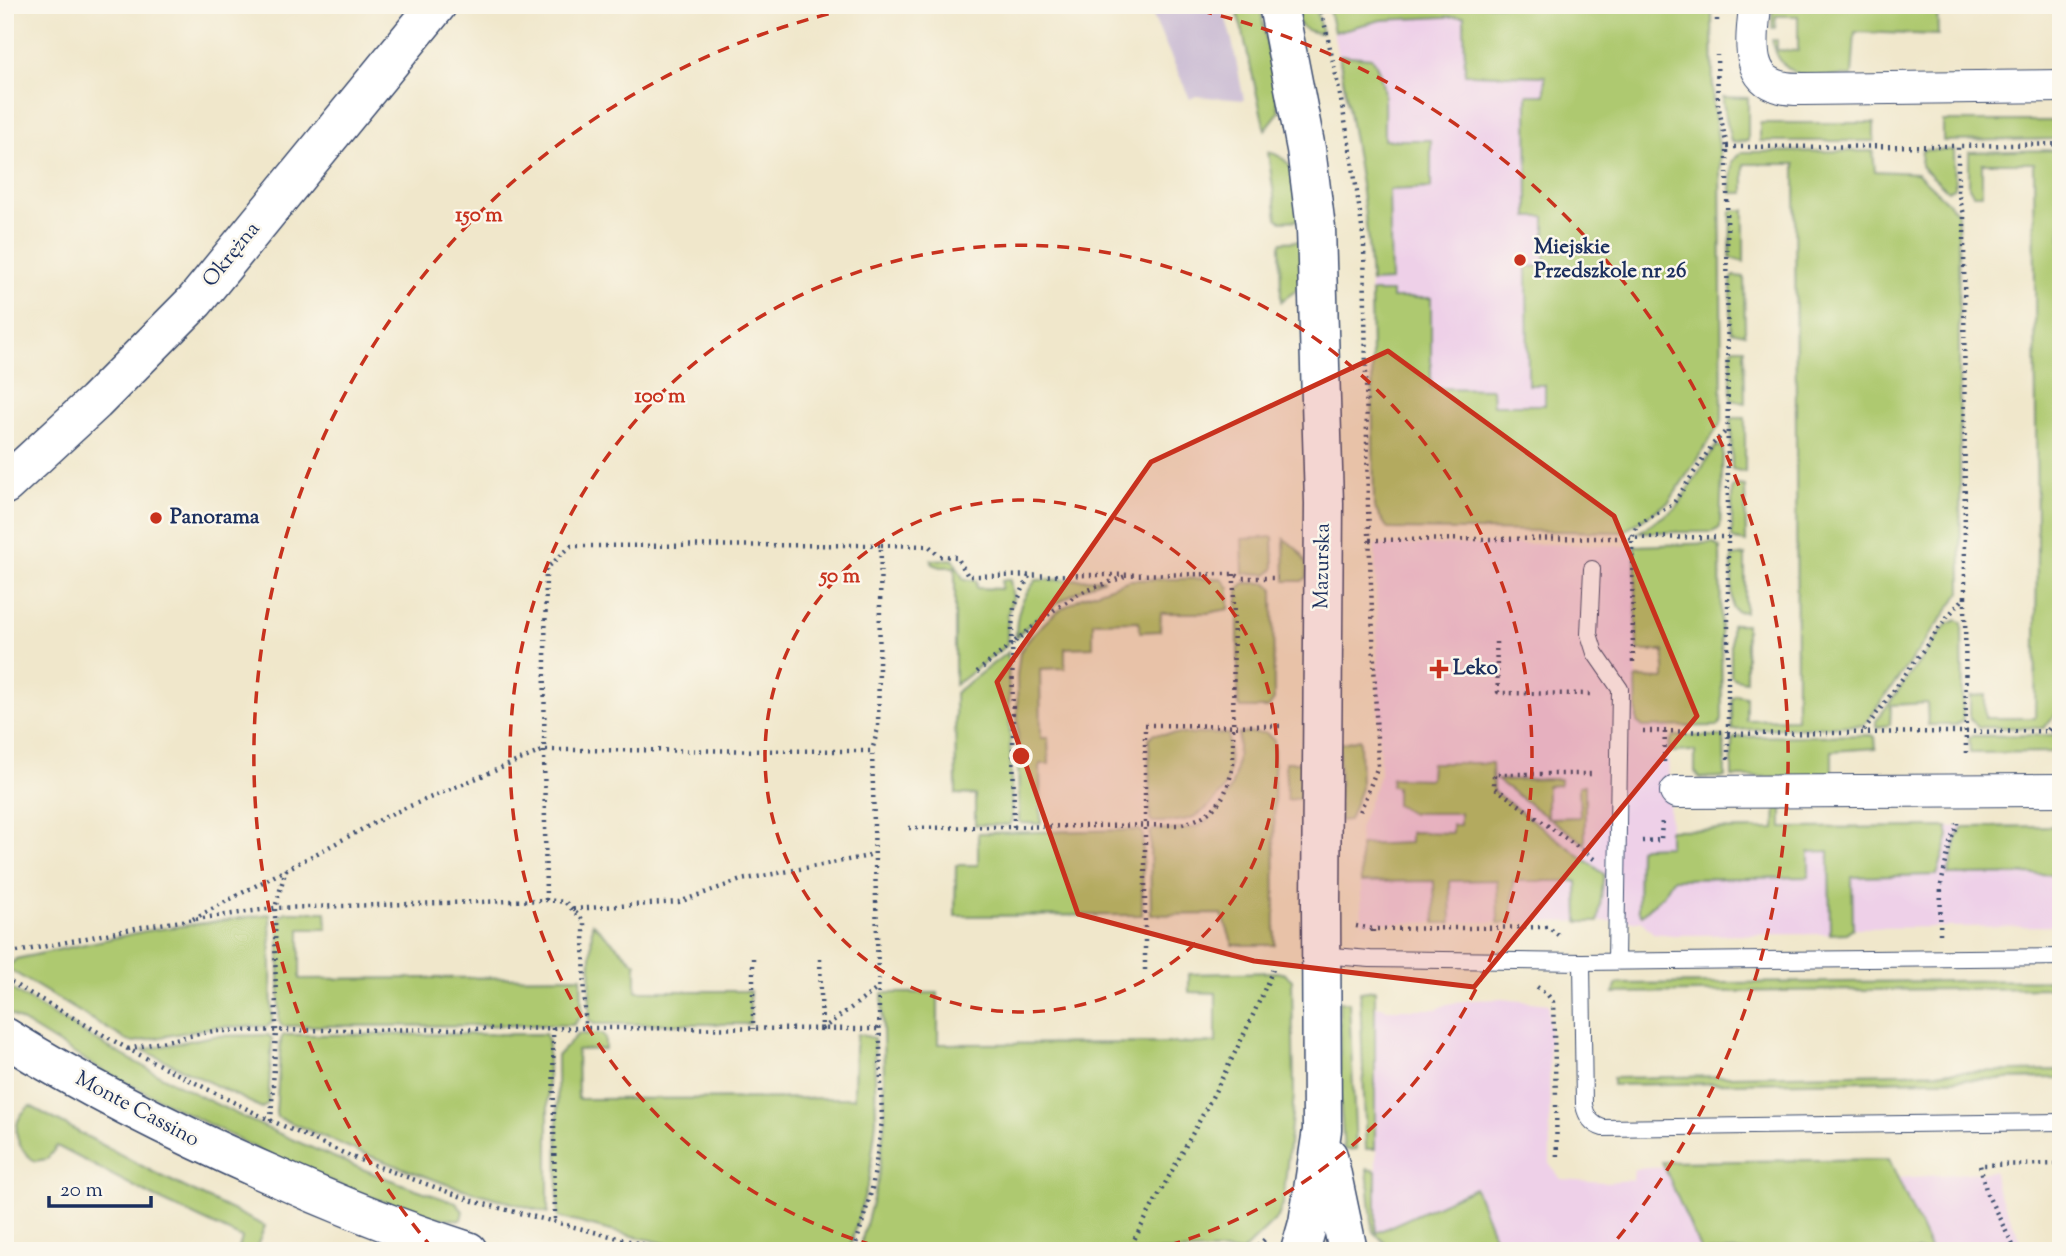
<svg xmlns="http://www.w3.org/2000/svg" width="2066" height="1256" viewBox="0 0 2066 1256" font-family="'Sorts Mill Goudy',serif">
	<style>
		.built { fill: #eed0e8 }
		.industrial { fill: #ccbed4 }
		.green { fill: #aec96f; stroke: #647c66; stroke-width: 2 }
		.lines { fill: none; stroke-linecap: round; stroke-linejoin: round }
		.lane-casing { stroke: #3b4b6e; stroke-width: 18 }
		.street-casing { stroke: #3b4b6e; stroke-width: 34 }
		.secondary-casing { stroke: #3b4b6e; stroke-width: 41 }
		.path { stroke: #3b4b6e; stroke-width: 4.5; stroke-dasharray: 2 5; stroke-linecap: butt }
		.lane { stroke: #fff; stroke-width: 16 }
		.street { stroke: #fff; stroke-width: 32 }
		.secondary { stroke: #fff; stroke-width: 38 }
		.marked { fill: #c8321e; fill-opacity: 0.2; stroke: #c8321e; stroke-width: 5; stroke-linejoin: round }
		.ring { fill: none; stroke: #c8321e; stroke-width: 3.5; stroke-dasharray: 12 9 }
		.poi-dot { fill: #c8321e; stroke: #fbf7ec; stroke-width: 2.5 }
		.labels { text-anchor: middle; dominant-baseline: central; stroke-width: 5; stroke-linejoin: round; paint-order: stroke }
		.poi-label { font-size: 21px; font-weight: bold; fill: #1b2f5e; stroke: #fbf7ec; text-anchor: start }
		.street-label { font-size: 21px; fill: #1b2f5e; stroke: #fbf7ec }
		.centre { fill: #c8321e; stroke: #fbf7ec; stroke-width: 3.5 }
		.ring-label { font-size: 21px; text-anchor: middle; font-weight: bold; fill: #c8321e; stroke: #fbf7ec; stroke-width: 5; stroke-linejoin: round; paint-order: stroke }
	</style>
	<rect width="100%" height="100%" fill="#fbf7ec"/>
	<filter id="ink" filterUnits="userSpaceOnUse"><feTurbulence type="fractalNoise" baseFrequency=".0143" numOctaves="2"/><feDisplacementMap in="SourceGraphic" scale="14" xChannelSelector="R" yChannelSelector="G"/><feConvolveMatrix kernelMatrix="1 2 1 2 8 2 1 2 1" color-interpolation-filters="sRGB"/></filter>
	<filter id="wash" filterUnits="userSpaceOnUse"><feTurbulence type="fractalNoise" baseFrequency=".00686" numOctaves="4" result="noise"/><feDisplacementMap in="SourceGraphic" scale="28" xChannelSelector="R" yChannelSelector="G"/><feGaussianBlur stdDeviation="1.57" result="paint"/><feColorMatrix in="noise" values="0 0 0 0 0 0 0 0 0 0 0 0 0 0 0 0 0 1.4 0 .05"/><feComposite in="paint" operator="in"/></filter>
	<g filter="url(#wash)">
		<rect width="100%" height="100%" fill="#f0e7cb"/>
		<g class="built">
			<path d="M1329,9l349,3 -14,487h-290l-5,-262 -6,-43z"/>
			<path d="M1551,544l84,2 2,176 6,5 27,-1 -2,26 2,78 105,-1v-22h7v21l279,-2v100l-208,2 -7,5 -15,1 -158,1 -20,-2 -12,-12 -275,2 -4,-1 -3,-94 21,-54 -5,-229z"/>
			<path d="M1502,999l47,5 1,161 11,14 43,3 29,-2 1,-11 30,-2 37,84h-201l-25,-62 -99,44v-227l12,3h49l10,-5 23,-4z"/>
			<path d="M1994,1171l2,15 30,65h-95l-33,-73z"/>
		</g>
		<path class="industrial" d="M1148,5h74l10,36 12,59 -48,-4 -6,3z"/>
		<g class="green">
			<path d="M1235,5h25l19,107 -14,18 -22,-97z"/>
			<path d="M1291,5h24l7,28c-22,-1 -24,-9 -31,-28z"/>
			<path d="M1328,5h384l1,97 7,53 2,266 -53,81 -46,30 -235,-3 -14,-22 -3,-215h21v6h39v90l61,1 1,16h52v-20h-17l-1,-118 18,-1v-49h-17l-1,-122h18v-19l-80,-2 -1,-58 -83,4 -47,12z"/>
			<path d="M1781,5h156l1,30 -83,-3 -3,44c-37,-1 -70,9 -80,-36h5v10l21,1v-35h-22l-1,12h-3v-14l2,-6z"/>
			<path d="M1339,55l33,3c17,25 11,53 12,82h47v48l-42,2 2,91 -20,1c-4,-77 -19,-152 -32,-227z"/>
			<path d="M1723,97l25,1v43l-17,1 -8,-39z"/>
			<path d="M1943,121h118v18l-118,2z"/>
			<rect x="1760" y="123" width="114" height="18"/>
			<path d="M1922,150h32l1,37 -7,4 -27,-25z"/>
			<path d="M2058,150l3,1v557l-17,20 -65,-1 -9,-8v-23l15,-1v23h50l2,-170 -3,-385h-52v31h-9l-4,-7v-35z"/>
			<path d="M1268,152c10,2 16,6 22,14l12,54 -21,1 -4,-3z"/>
			<path d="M1742,152l131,-1 2,20 42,2 41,39 3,380 -97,133 -132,5v-32l4,-3 10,2v23l51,-1 -2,-555h-51v29h-13l1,-32z"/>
			<path d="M1735,210h9v52l-14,-4 1,-47z"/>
			<path d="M1302,241v41l-8,10 -13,9 -1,-56 2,-3z"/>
			<path d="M1734,276l10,1 1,57 -14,-3v-51z"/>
			<path d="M1734,348h10l1,55 -14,-3v-49z"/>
			<path d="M1733,418h12v54l-13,-3 -1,-50z"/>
			<path d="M1716,446l7,1 -3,81 -8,4h-73l37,-24z"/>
			<path d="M1735,485l10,1 1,56 -11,-2 -3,-3v-49z"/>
			<path d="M1273,537l1,32 -7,5 -24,-1 -1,-34z"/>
			<path d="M1284,539c15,10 24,19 23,38l-5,4h-17z"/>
			<path d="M1714,543l6,5 2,172 -4,6 -75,1 -6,-5 -1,-44 28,1v-28h-27l-2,-105z"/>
			<path d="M1745,555v57l-9,-1 -4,-4v-50z"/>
			<path d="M953,559l11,21h12l1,8 24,1 1,-9h8l3,18 -5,15 -1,32 -52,40v-118h-14l-9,-3 -1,-4z"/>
			<path d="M1221,578l8,10v21l-21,4h-47l-1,18 -20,1 -1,-11 -46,1v25l-28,1v20l-25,1 1,69h7l1,26h-9l1,60 -20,-1 -2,-3 -2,-144 3,-24 11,-16 24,-23 27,-16 48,-17z"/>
			<path d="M1104,579c-34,14 -62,32 -88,58 0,-26 5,-37 20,-57z"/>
			<path d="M1245,583h22l6,5 1,112 -6,8h-27l-3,-4v-115z"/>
			<path d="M1957,620l5,3 1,97 -8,5h-27l-1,-22 -36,2 -1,20 -14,2v-6l71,-97z"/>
			<path d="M1735,624h11v57l-10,-2 -5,-3v-51z"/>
			<path d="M1008,652l4,167 -3,6h-34v-30l-19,-1 -1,-101z"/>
			<path d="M1239,733h27l8,8 1,204h-42l-11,-31 -71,1 -1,-82 3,-3c14,0 29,1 43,-3 8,-3 16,-11 21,-17 21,-25 20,-46 22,-77z"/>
			<path d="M1154,734h74c0,15 4,35 -2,50 -2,6 -8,13 -13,18 -17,20 -36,20 -60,20l-3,-3 -1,-81z"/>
			<path d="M1871,735l4,2 1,11 -44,3v20l-6,6h-94v-37l4,-3z"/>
			<path d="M2061,735v17l-91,1 -1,-14 3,-3z"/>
			<path d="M1674,736h50l1,41 -25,1 -5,-6v-21l-27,1 2,-11z"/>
			<path d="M1360,739l1,49 -12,32 -10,1v-77z"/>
			<path d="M1285,762h22l-3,36 -17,2z"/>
			<path d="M1431,763h61l1,28 111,83 -6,48h-20l-1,-41h-64v42h-15l-1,-43 -47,1 1,42h-16l-1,-42 -73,1 -1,-37 50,-2v-11l42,1v-8h8v-12h-49l-15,-9v-17l-5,-1 1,-8 38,1z"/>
			<path d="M1560,779v6l-13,1v31l-50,-37z"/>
			<path d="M1585,785v59l-36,-26 31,-1 -1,-31z"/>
			<path d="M1776,805l6,2v21l165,-1 2,9 -12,39 -85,2 1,51 -7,5 -16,1 -1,-83 -20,1v25l-136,2 -10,16 -21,20 -4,-5 1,-61 4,-2 26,-1v-16l106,-1z"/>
			<path d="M2061,826v48l-113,1 9,-37 6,-11z"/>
			<path d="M1139,830l4,3 -1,82 -187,1 1,-51h22v-32z"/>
			<path d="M286,912h40l1,17h-27v50l281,-2 1,38 -9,10 -291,1 -3,-5v-103z"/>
			<path d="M270,914l2,108 -4,4 -55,1 -78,15 -7,-1 -121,-73 9,-9 130,-28z"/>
			<path d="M592,923l44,41v27h114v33h-156l-5,-4z"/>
			<path d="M1277,972l8,2 7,6 2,115 -11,109 -5,13 -35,34h-384l19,-71 7,-62 -3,-125h56v51l278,-1v-50l-27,-1v-18z"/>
			<path d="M2061,980v8l-448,5 4,-9z"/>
			<path d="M5,985c111,71 228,132 350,181 33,14 67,25 101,37l7,8 -2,9 -39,-4 -67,-25 -78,-32 -176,-89 -96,-59z"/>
			<path d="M1375,990v159h-9l-6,-157z"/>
			<path d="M1339,1002h10l7,147 -12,1 -4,-52z"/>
			<path d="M545,1034l3,6v173l-99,-28 -87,-32 -85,-36 -1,-4 5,-74 3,-4z"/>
			<path d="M578,1034h24l3,3v12l-28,1 1,49 276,-1 1,-50 2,-14 17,4 2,83 -7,59 -20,71h-150l-88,-20 -53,-14 -1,-161z"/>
			<path d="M268,1035l4,4 -4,64 -6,5 -119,-58 71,-14z"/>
			<path d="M2061,1070v8l-448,7v-7z"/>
			<path d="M30,1106l123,66 112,54 -10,25h-17l4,-13 -88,-41 -97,-51 -10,13 -12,2c-21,-14 -26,-39 -5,-55z"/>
			<path d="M1889,1159l42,92h-230l-39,-89z"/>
			<path d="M1367,1169l9,2v62l99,-45 25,63h-106l-21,-19z"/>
		</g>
	</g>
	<g filter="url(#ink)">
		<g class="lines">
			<g class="lane-casing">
				<g id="lane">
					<path d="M1592,569l-3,65 6,19 25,36 -4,272"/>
					<path d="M1321,955l49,4 212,3 479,-5"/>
					<path d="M1582,962l2,143c2,11 8,20 19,23l458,-6"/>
				</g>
			</g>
			<g class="street-casing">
				<g id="street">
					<path d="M1755,5c-2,29 -12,73 26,82 6,2 15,2 22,2l258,-3"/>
					<path d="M1676,792l385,-2"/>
				</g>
			</g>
			<g class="secondary-casing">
				<g id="secondary">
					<path d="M1278,5l28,144 10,79 8,275 -3,401 1,226 -14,93 -8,28"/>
					<path d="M5,485l90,-83 100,-101 242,-296"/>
					<path d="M5,1037c85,53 174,97 265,137 66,30 129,55 198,77"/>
					<path d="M1328,1156l20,95"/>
				</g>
			</g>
			<g class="path">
				<path d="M1320,5c19,78 34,158 44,238l4,264 10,259 -18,46"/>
				<path d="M1717,5v20"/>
				<path d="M1727,147l231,-1"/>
				<path d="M1370,540l358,-3 -1,-390 -9,-43 -1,-49"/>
				<path d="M881,545l48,1 10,10 18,1 11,19 266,-2 7,4h37"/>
				<path d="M1965,597l-1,-383 -6,-21v-47l103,-2"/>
				<path d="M1496,642l2,50 3,1 93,1"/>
				<path d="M1633,662l-1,-124 5,-13 36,-21 40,-60 14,-14"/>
				<path d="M977,672l77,-62 26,-17 46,-17"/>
				<path d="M2048,730l13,-16"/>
				<path d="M1643,731l85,1v-195"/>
				<path d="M1864,731l84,-115 17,-19 1,161"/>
				<path d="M1728,734l333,-3"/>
				<path d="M1728,759v-27"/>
				<path d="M1664,762l1,-31"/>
				<path d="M1014,827l-2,-200 2,-19 15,-32"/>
				<path d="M909,828l269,-3c36,-8 49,-25 55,-61l1,-190"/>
				<path d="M1642,841l19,-1 1,-21"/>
				<path d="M1594,859l-100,-72v-13h101"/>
				<path d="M546,900l-2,-150 2,-181 25,-23 310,-1 -3,183 -6,23"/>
				<path d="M573,909l106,-7 62,-22 123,-23 10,-4"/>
				<path d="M193,919l198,-105 153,-64 328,1 10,370 -10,68 -18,62"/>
				<path d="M1356,926l17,3"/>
				<path d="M1373,932v-3l175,-2 10,8"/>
				<path d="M1940,934l1,-49 10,-46 6,-11v-5"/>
				<path d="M753,958v71"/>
				<path d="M5,959l12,-7 129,-26 129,-18 271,-8 19,2 19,19 1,107"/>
				<path d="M820,959l2,70 55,-40"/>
				<path d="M1145,970v-245l135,1"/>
				<path d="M5,979l123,70 133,67 96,43 119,43 193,49"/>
				<path d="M1537,987l10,7 6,8 3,95"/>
				<path d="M553,1028l2,194"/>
				<path d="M128,1049l85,-18 372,-3 294,1"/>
				<path d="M1556,1105l1,56"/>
				<path d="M271,1121l5,-90 -1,-123 11,-39"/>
				<path d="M1128,1251c50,-93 105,-184 145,-282"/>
				<path d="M1253,1251l12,-12"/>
				<path d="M2016,1251l-29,-57 -7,-29 81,-1"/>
			</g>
			<use href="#lane" class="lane"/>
			<use href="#street" class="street"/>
			<use href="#secondary" class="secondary"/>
		</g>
	</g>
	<path class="marked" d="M1388,351l226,165 83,200 -223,271 -220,-26 -176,-47 -81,-232 154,-220z"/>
	<g class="ring">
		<circle cx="1021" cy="756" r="256"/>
		<path d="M893 1251A511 511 0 1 1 1149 1251"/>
		<path d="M433 1249A767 767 0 0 1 862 6M1180 6A767 767 0 0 1 1609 1249"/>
	</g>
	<g class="poi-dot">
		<circle cx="1520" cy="260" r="7"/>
		<circle cx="156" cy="518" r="7"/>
		<path d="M1435.5 658.5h7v7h7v7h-7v7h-7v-7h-7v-7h7z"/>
	</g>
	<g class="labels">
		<g class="poi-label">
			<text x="1534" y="248">Miejskie<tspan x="1534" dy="24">Przedszkole nr 26</tspan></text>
			<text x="170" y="518">Panorama</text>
			<text x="1453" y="669">Leko</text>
		</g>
		<g class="street-label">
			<text transform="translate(232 255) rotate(-51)">Okrężna</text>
			<text transform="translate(1323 566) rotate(-89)">Mazurska</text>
			<text transform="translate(137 1110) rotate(28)">Monte Cassino</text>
		</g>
	</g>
	<circle cx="1021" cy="756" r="10" class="centre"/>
	<g class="ring-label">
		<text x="479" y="221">150 m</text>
		<text x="660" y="402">100 m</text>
		<text x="840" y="582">50 m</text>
	</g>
	<rect width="2066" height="1256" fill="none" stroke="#fbf7ec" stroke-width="28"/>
	<path d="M49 1196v10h102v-10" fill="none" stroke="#1b2f5e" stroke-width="3.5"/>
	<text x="60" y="1196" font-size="21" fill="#1b2f5e" stroke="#fbf7ec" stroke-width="5" paint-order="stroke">20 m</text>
</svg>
